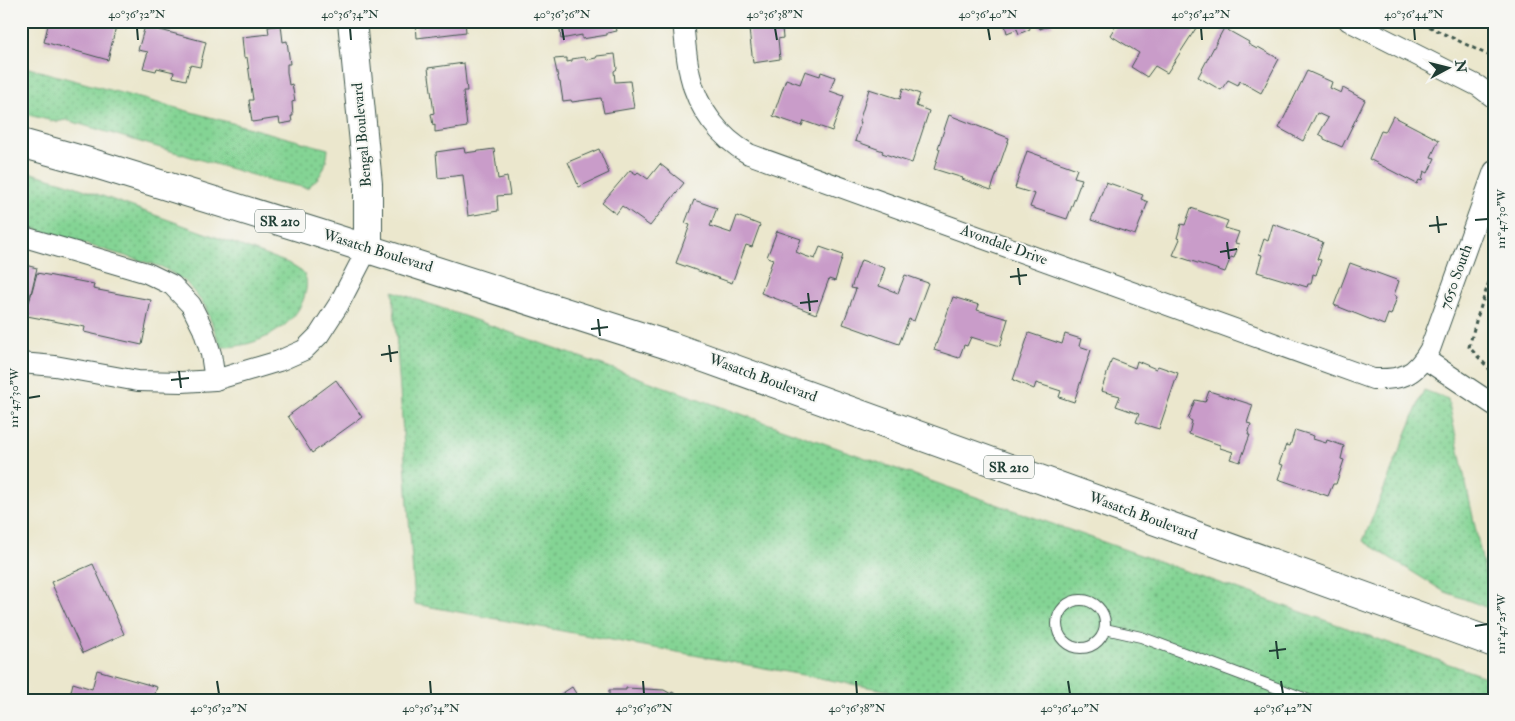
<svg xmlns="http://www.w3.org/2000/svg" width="1515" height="721" viewBox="0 0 1515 721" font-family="'IM FELL Double Pica',serif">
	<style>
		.grass { fill: url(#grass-dots); stroke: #528864 }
		.building { fill: #c99cc9 }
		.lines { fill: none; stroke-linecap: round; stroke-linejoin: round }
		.service-casing { stroke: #3e564b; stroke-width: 12 }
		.minor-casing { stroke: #3e564b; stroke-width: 22 }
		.secondary-casing { stroke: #3e564b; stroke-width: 30 }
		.primary-casing { stroke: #3e564b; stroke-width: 30 }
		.path { stroke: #3e564b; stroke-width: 3; stroke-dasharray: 4 4; stroke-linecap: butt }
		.service { stroke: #fff; stroke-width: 10 }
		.minor { stroke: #fff; stroke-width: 20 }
		.secondary { stroke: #fff; stroke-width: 28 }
		.primary { stroke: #fff; stroke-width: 28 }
		.ticks { fill: none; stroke: #1f3d34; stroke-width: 2 }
		.labels { text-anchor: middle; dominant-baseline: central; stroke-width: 4; stroke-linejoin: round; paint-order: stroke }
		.shield { fill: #f6f6f2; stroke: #60746d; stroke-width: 1 }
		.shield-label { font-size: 14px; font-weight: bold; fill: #1f3d34 }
		.street-label { font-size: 15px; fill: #1f3d34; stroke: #f6f6f2 }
		.neatline { fill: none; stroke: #1f3d34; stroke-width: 2 }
		.ticks-label { font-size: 12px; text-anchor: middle; fill: #1f3d34 }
	</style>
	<defs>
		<pattern id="grass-dots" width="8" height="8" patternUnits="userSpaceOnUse" patternTransform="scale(1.25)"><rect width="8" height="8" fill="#84d494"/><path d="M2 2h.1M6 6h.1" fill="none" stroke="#6bad7a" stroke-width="1.8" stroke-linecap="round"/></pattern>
	</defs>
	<rect width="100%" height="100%" fill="#f6f6f2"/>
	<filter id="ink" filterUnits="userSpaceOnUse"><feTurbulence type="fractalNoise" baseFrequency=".02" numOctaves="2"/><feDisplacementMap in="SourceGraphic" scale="10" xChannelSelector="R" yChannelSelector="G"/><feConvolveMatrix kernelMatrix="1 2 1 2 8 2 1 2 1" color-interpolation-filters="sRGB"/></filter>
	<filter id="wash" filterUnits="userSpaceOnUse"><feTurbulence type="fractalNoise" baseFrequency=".0096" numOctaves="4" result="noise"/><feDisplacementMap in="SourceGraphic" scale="20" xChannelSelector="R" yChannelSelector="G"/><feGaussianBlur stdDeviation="1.12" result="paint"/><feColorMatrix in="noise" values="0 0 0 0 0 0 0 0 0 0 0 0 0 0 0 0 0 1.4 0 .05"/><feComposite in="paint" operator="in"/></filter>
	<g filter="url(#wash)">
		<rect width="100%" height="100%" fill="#ebe7cd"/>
		<g class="grass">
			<path d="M21,66l307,83c-1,17 -7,29 -21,39l-38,-8 -203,-60 -10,2 -35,-9z"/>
			<path d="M21,170l45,13 222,80c4,3 10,6 14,9 6,6 5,14 3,22 -8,34 -51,54 -84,53l-16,-41 -19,-24 -24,-15 -141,-42z"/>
			<path d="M393,291l1101,389v20h-607l3,-9 -475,-87z"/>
			<path d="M1424,390l24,9 39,184 7,3v24l-51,-19 -80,-50z"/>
		</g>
		<g id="blocks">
			<g class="building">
				<path d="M49,21h71l-1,6 -3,-1 -8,34 -64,-18z"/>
				<path d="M418,21h47l1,11 -49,6 -1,-15h2z"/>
				<path d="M559,21h60v6h-3l1,4 -10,2v2l-25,4v-4l-21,4z"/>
				<path d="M748,21h59v3l-25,4 1,10 -5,1 2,20 -27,4z"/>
				<path d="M994,21h57l2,4 -13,4 -3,-8 -8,4 1,4 -11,5 -2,-5 -10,4 -3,-12 -9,4z"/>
				<path d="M1119,21h73l6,4 -31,48 -12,-7 -8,11 -16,-10 8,-14 -29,-18z"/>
				<path d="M281,25l2,17 4,-1 3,23h-3v8l2,13 3,-1 3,17 -3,1 1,14h-2l1,6 -12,2 -1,-6 -27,4 -3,-22h4l-6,-43 -3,1 -2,-21 27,-3 -1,-7z"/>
				<path d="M145,26l61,16 -6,25 -10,-2 -4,15 -13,-3 1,-5 -17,-4 -1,3 -13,-3 5,-16 -10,-2z"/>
				<path d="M1224,28l25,14 -1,2 9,5 1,-2 21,12 -18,34 -21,-12 -2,4 -10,-5 -7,10 -23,-13z"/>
				<path d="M615,54l2,15 -3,2 1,11 15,-1 4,27 -30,5 -3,-15 -29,4 -1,-2 -8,1 -3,-19h-1l-5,-23 13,-1v4l5,-1v-2l13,-2 1,3 10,-2 1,-2z"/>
				<path d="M464,63l3,28h-4l4,36 -32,5v-8l-2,1 -2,-11 3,-1 -6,-45z"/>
				<path d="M805,71l15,5 1,-4 14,5 -5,14 14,5 -12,35 -28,-10 -2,5 -29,-10 13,-37 14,5z"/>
				<path d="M1307,71l25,11 -2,6 11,5 2,-5 22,12 -23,47 -18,-8v-2l-5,-3 9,-16 -11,-5 -14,28 -24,-13z"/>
				<path d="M903,88l17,6 -4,12 13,5 -17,52 -30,-10 1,-2 -28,-10 6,-19h-2l10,-33 31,10z"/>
				<path d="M949,115l60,23 -18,52 -29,-11 1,-1 -29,-9 6,-20 -2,-1z"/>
				<path d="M1393,116l46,24 -8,17 4,1 -7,15 -4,-2 -2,10 -3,-1 -2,4 -48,-25 12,-28 4,1z"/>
				<path d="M464,148l1,5 29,-4 4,30 9,-2 3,18 -13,1 1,15 -30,5 -5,-41 -25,3 -2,-26z"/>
				<path d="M599,149l10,24 -30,14 -11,-25z"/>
				<path d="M1027,151l50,18 -3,8 8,2 -15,40 -37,-12 5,-13 -20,-6z"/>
				<path d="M660,164l24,19 -34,43 -28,-20 -6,8 -14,-11 28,-33 6,4 2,-2 10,7z"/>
				<path d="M1106,182l37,13 -2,4 7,3 -13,33 -44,-15z"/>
				<path d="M694,200l23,8 -7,18 21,7 6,-17 23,9 -8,22 -6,-2 -14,38 -56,-20 14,-38 -5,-2z"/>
				<path d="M1191,208l37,13 -3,7 14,4 -4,11 4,1 -5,14 -3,-1 -6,15 -52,-17 7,-16 -3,-1 4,-14 4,1z"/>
				<path d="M1273,224l50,18 -6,17 4,1 -5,15 -3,-1 -2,10h-3l-1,3 -50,-15 5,-17 -3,-1 5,-15 4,2z"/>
				<path d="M777,231l24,8 -5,13 9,4 10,3 5,-12 23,8 -8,26 -6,-2 -13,35 -55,-21 12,-34 -6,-2z"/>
				<path d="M861,260l24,8 -6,18 19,7 7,-18 23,8 -14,38 -5,-2 -10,25 -56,-20 13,-35 -5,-1z"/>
				<path d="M1350,263l49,18 -5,14 3,2 -6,18 -3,-1 -4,11 -50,-20z"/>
				<path d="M21,264l16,4 -8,34 8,-29 57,11 -1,5 58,11 -9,45 -58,-13 1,-5 -58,-11 1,-4 -7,-2z"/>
				<path d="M953,297l26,8 -2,5 31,9 -8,27 -29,-9 -4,9 -3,-1 -5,13 -25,-8z"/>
				<path d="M1029,333l33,11 3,-10 16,5 -2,7 12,4 -17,52 -15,-5 2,-6 -25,-8 -2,6 -21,-9z"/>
				<path d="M1112,359l23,9 2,-7 19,8 2,-3 20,7 -19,56 -23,-7 3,-8 -23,-8 4,-10 -19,-5z"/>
				<path d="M336,380l26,37 -50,36 -24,-37z"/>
				<path d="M1209,391l44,14 -6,18 4,1 -3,11h2l-10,27 -10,-3 3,-7 -13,-4v-3l-31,-11 3,-13 -4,-2 7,-19 10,2z"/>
				<path d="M1295,430l19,6 -1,3 13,4 1,-3 17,6 -3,13 3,1 -8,24h-3l-5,12 -50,-17 5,-14 -4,-1 7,-19 4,1z"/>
				<path d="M93,564l31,70 -41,19 -32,-71z"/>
				<path d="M97,670l60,17 -4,13h-84l4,-17 19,6z"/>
				<path d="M572,687l8,13h-28z"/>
				<path d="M626,688l38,2 7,4 1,-2 15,8h-78v-10h17z"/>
			</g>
		</g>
	</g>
	<g filter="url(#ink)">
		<use href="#blocks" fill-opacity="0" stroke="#3e564b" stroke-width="1"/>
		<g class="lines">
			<g class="service-casing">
				<g id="service">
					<circle cx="1081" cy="624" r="24"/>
					<path d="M1105,629l36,8 168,63"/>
				</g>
			</g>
			<g class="minor-casing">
				<g id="minor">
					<path d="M683,21c2,18 3,37 7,54 7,33 30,63 59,79l624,225c29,1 42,-3 57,-30l64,-178"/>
					<path d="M1349,21l129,65 16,12"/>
					<path d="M21,236l126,37 25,12 19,20 12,24 8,25 4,26"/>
					<path d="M1425,359l69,46"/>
					<path d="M21,363l34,3 83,15 44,1 33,-2 64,-19 25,-11 15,-15 20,-31 29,-56"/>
				</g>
			</g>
			<g class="secondary-casing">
				<path id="secondary" d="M352,21l16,163v64"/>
			</g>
			<g class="primary-casing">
				<path id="primary" d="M21,143l68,19 229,71 353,113 823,297"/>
			</g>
			<g class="path">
				<path d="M1422,23l72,35"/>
				<path d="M1494,267l-18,54 -7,26 25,27"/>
			</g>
			<use href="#service" class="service"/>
			<use href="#minor" class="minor"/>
			<use href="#secondary" class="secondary"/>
			<use href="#primary" class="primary"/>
		</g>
	</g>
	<path class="ticks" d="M137,28l1,12M350,28l1,12M562,28l2,12M775,28l2,12M988,28l2,12M1201,28l1,12M1414,28l1,12M1437,216l2,17M1475,220l13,-1M1429,226l18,-2M1227,242l2,17M1220,252l17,-3M1018,268l2,17M1010,277l17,-2M808,293l2,18M800,303l18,-2M598,319l2,17M591,329l17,-2M389,345l2,17M381,355l17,-3M179,371l2,17M171,380l18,-2M28,398l12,-2M1475,626l13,-2M1276,641l2,18M1269,651l17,-2M217,681l2,13M430,681l1,13M643,681l1,13M856,681l1,13M1068,681l2,13M1281,681l2,13"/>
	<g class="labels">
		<g class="shield">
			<rect x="255" y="209.5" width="50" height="23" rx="4"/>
			<rect x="984" y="455.5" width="50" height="23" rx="4"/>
		</g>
		<g class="shield-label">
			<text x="280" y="221">SR 210</text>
			<text x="1009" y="467">SR 210</text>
		</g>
		<g class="street-label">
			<text transform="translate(362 135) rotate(-95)">Bengal Boulevard</text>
			<text transform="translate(1004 245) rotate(20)">Avondale Drive</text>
			<text transform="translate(378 251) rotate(17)">Wasatch Boulevard</text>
			<text transform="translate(1456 277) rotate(-70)">7650 South</text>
			<text transform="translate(763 378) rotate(20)">Wasatch Boulevard</text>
			<text transform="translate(1143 516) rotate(20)">Wasatch Boulevard</text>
		</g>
	</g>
	<rect width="1515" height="721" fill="none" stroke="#f6f6f2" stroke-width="55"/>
	<g transform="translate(1448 68) rotate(83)" stroke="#f6f6f2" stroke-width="4" paint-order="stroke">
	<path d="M0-4L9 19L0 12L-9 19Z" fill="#1f3d34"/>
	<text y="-8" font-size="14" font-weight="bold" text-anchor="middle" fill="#1f3d34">N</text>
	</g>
	<rect x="28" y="28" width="1460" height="666" class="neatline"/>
	<g class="ticks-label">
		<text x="137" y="18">40°36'32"N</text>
		<text x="350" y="18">40°36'34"N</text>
		<text x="562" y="18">40°36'36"N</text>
		<text x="775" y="18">40°36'38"N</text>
		<text x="988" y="18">40°36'40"N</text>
		<text x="1201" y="18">40°36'42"N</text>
		<text x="1414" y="18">40°36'44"N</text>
		<text transform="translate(1501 219) rotate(-90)" y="4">111°47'30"W</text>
		<text transform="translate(14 398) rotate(-90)" y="4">111°47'30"W</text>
		<text transform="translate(1501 624) rotate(-90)" y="4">111°47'25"W</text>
		<text x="219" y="712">40°36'32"N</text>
		<text x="431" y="712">40°36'34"N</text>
		<text x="644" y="712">40°36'36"N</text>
		<text x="857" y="712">40°36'38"N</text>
		<text x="1070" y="712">40°36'40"N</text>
		<text x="1283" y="712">40°36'42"N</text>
	</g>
</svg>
